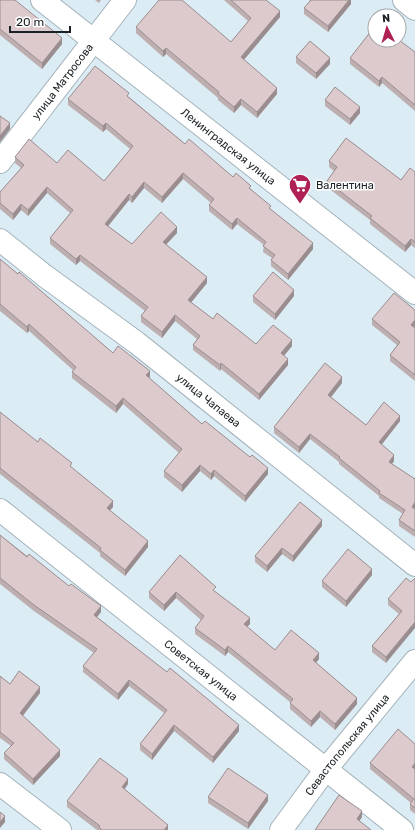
<svg xmlns="http://www.w3.org/2000/svg" width="415" height="830" viewBox="0 0 415 830" font-family="Rubik,sans-serif">
	<style>
		.lines { fill: none; stroke-linecap: round; stroke-linejoin: round }
		.minor-casing { stroke: #a4b3bb; stroke-width: 24 }
		.minor { stroke: #fff; stroke-width: 22 }
		.wall { fill: #bdaeb0 }
		.shaded-wall { fill: #9a8d90 }
		.building { fill: #dccacd; stroke: #9a8d90 }
		.labels { text-anchor: middle; dominant-baseline: central; stroke-width: 3; stroke-linejoin: round; paint-order: stroke }
		.street-label { font-size: 11px; fill: #1b2124; stroke: #fff }
		.poi-label { font-size: 11px; fill: #1b2124; stroke: #fff; text-anchor: start }
	</style>
	<rect width="100%" height="100%" fill="#dcecf4"/>
	<g class="lines">
		<g class="minor-casing">
			<g id="minor">
				<path id="s1" d="M42,0l373,293"/>
				<path d="M404,0l11,9"/>
				<path id="s2" d="M0,162l125,-162"/>
				<path id="s3" d="M0,240l45,36 92,67 278,222"/>
				<path id="s4" d="M0,510l402,320"/>
				<path d="M0,784l60,46"/>
				<path id="s5" d="M281,830l45,-61 89,-108"/>
			</g>
		</g>
		<use href="#minor" class="minor"/>
	</g>
	<g class="wall">
		<path d="M0,0l62,44 -20,25 -42,-34z"/>
		<path d="M95,0h6l-2,3z"/>
		<path d="M224,0h42l14,17 -36,43 33,34 -20,24 -16,-13 -7,8 -16,-13v-2l-52,-44 -3,3 -27,-24v-6l95,15 17,-21z"/>
		<path d="M309,0h42v4l-23,28 -24,-18v-6l6,-7z"/>
		<path d="M415,52v59l-33,-28 -3,4 -29,-23v-6z"/>
		<path d="M296,57l34,7 -14,15 -20,-16z"/>
		<path d="M129,97l56,47 66,45 20,21 42,39 -25,31 -17,-14v-6l1,-2 -9,-6 1,-7 -27,-21 -5,6 -23,-19v-6l2,-2 -28,-24 -21,24 -18,-15 -12,15 -3,-3 -21,26 24,18 45,-11 -11,11 41,39 -16,20 22,16 43,25 36,2 -8,10 4,9 -29,35 -38,-31 -1,2 -27,-21v-5l4,-6 -22,-18 -13,17 -21,-16v-6l4,-5 -65,-50 -4,4 -26,-21v-6l20,-25 -23,-20 -19,23 -7,-6 -8,10 -13,-11v-17l21,-24 -6,-5v-6l42,6 47,18 26,-32 -24,-20 -3,3 -35,-27v-6z"/>
		<path d="M325,100l35,13 -10,12 -25,-19z"/>
		<path d="M329,161l72,19 14,-8v76l-4,-3 -6,7 -35,-28v-4l-43,-33v-6l7,-10 -5,-4z"/>
		<path d="M0,259l113,94 37,24 -1,1 53,46 66,50 -23,28 -31,-26 -3,4 -11,-9 -18,21 -18,-15v-6l15,-18 -56,-49 -7,9 -44,-35v-6l1,-2 -44,-39 -2,2 -27,-22z"/>
		<path d="M253,296h41l-19,24 -22,-18z"/>
		<path d="M415,310v16l-1,1 1,1v53l-25,-20v-6l7,-10 -25,-20v-6z"/>
		<path d="M342,383l-11,14 35,28 34,-4 -19,24 13,16 -2,3 23,15v58l-16,-11v-6l4,-6 -24,-16v-2l-40,-32v-2l-29,-23 -11,14 -25,-20v-6z"/>
		<path d="M0,412l38,30 34,26 41,39 -4,4 39,36 -23,29 -25,-20v-3l-100,-79z"/>
		<path d="M322,526l-29,36 -11,-8 -15,18 -12,-10v-6z"/>
		<path d="M0,535l101,77 -4,5 142,114 -26,32 -39,-32 -22,29 -12,-10v-6l24,-31 -35,-27 -11,14 -35,-28v-6l11,-13 -60,-42 -34,-27z"/>
		<path d="M372,575l-26,32 -24,-20v-6z"/>
		<path d="M411,582l-25,81 -14,-11v-6l27,-32 -11,-9v-6z"/>
		<path d="M149,592h67l34,32 -3,3 28,23 44,9 -3,4 41,41 -22,26 -15,-13 -9,10 -21,-18v-7l-62,-50 -3,4 -30,-22v-6l6,-8 -25,-22 -12,13 -15,-13z"/>
		<path d="M0,676l10,8 30,9 -17,23 37,40 -27,29 -29,-26v-6l7,-7 -11,-8z"/>
		<path d="M370,763l45,6v45l-5,-4v-6l1,-1 -41,-34z"/>
		<path d="M128,784l-4,5 44,41h-71l-30,-23v-6z"/>
		<path d="M208,797l60,4 -20,28 -40,-26z"/>
	</g>
	<g class="shaded-wall">
		<path d="M349,0h2v4l-23,28v-6z"/>
		<path d="M280,11v6l-39,46v-6z"/>
		<path d="M62,38v6l-20,25v-6z"/>
		<path d="M166,48v6l-3,3v-6z"/>
		<path d="M330,58v6l-14,15v-6z"/>
		<path d="M382,77v6l-3,4v-6z"/>
		<path d="M277,88v6l-20,24v-6z"/>
		<path d="M241,99v6l-7,8v-6z"/>
		<path d="M360,107v6l-10,12v-6z"/>
		<path d="M10,123v6l-10,13v-6z"/>
		<path d="M106,123v6l-3,3v-6z"/>
		<path d="M183,173v6l-21,24v-6z"/>
		<path d="M144,182v6l-12,15v-6z"/>
		<path d="M47,187v6l-19,23v-6z"/>
		<path d="M129,194v6l-24,30v-6z"/>
		<path d="M21,204v6l-8,10v-6z"/>
		<path d="M237,218v6l-5,6v-6z"/>
		<path d="M177,227v6l-14,15v-6z"/>
		<path d="M411,239v6l-6,7v-6z"/>
		<path d="M313,243v6l-25,31v-6z"/>
		<path d="M80,255v6l-4,4v-6z"/>
		<path d="M207,277v6l-19,23v-6z"/>
		<path d="M294,290v6l-19,24v-6z"/>
		<path d="M175,315v6l-13,17v-6z"/>
		<path d="M415,320v6l-4,5v-6z"/>
		<path d="M29,324v7l-2,2v-6z"/>
		<path d="M292,340v6l-11,13v-6z"/>
		<path d="M288,359v6l-29,35v-6z"/>
		<path d="M221,363v6l-1,2v-6z"/>
		<path d="M150,371v6l-4,5v-7z"/>
		<path d="M342,377v6l-14,18v-6z"/>
		<path d="M123,398v6l-7,9v-7z"/>
		<path d="M400,416v5l-21,27v-6z"/>
		<path d="M310,434v5l-11,14v-6z"/>
		<path d="M394,455v6l-5,7v-6z"/>
		<path d="M200,465v6l-18,21v-7z"/>
		<path d="M268,468v6l-23,28v-6z"/>
		<path d="M214,470v6l-3,4v-6z"/>
		<path d="M113,501v6l-6,7v-6z"/>
		<path d="M415,502v6l-3,5v-6z"/>
		<path d="M322,520v6l-29,36v-6z"/>
		<path d="M148,541v6l-23,29v-6z"/>
		<path d="M282,548v6l-15,18v-6z"/>
		<path d="M372,569v6l-26,32v-6z"/>
		<path d="M176,592v6l-12,13v-6z"/>
		<path d="M101,606v6l-7,9v-6z"/>
		<path d="M250,618v6l-6,6v-6z"/>
		<path d="M415,622v6l-29,35v-6z"/>
		<path d="M228,646v6l-3,4v-6z"/>
		<path d="M319,653v6l-6,7v-6z"/>
		<path d="M129,680v6l-11,14v-6z"/>
		<path d="M40,687v6l-20,26v-6z"/>
		<path d="M357,698v6l-22,26v-6z"/>
		<path d="M320,711v6l-9,10v-6z"/>
		<path d="M174,725v6l-22,29v-6z"/>
		<path d="M239,725v6l-26,32v-6z"/>
		<path d="M60,750v6l-27,29v-6z"/>
		<path d="M415,763v6l-3,4v-6z"/>
		<path d="M128,779v5l-6,9v-6z"/>
		<path d="M268,795v6l-20,28v-6z"/>
		<path d="M362,811v6l-5,8v-6z"/>
		<path d="M5,816v6l-5,6v-6z"/>
		<path d="M168,825v5h-4z"/>
	</g>
	<g class="building">
		<path d="M0,0h15l47,38 -20,25 -42,-34z"/>
		<path d="M159,0h23l49,42 20,-24 -20,-18h35l14,11 -39,46 36,31 -20,24 -16,-13 -7,8 -16,-13 1,-2 -53,-44 -3,3 -27,-24z"/>
		<path d="M311,0h38l-21,26 -24,-18z"/>
		<path d="M375,26v14h24l16,12v53l-33,-28 -3,4 -29,-23z"/>
		<path d="M310,41l20,17 -14,15 -20,-16z"/>
		<path d="M95,66l34,27 -2,3 58,48 4,-5 44,38 3,-4 15,13 -2,2 22,18 -2,2 44,35 -25,31 -17,-14 4,-5 -12,-9 3,-4 -29,-24 -5,6 -23,-19 5,-6 -31,-26 -21,24 -18,-15 -12,15 -3,-3 -24,30 27,20 29,-32 16,15 -14,15 44,35 -19,23 25,19 4,-6 39,31 17,-19 19,15 -11,13 7,6 -29,35 -38,-31 -1,2 -27,-20 7,-9 -25,-21 -13,17 -21,-16 7,-9 -68,-52 -4,4 -26,-21 23,-28 -26,-23 -19,23 -7,-6 -8,10 -13,-11v-11l24,-27 -9,-8 14,-18 28,24 11,-13 36,31 29,-35 -27,-23 -3,3 -35,-27z"/>
		<path d="M335,87l25,20 -10,12 -25,-19z"/>
		<path d="M0,116l10,7 -10,13z"/>
		<path d="M346,138l55,42 9,-12 5,4v70l-4,-3 -6,7 -35,-28 2,-2 -45,-35 10,-14 -8,-6z"/>
		<path d="M0,259l18,15 1,-2 94,81 5,-7 32,25 -4,4 56,49 3,-3 45,36 2,-2 16,13 -23,28 -31,-26 -3,4 -11,-9 -18,20 -18,-14 18,-22 -59,-51 -7,8 -44,-34 4,-5 -47,-43 -2,3 -27,-23z"/>
		<path d="M273,272l21,18 -19,24 -22,-18z"/>
		<path d="M394,293l21,17v10l-4,5 4,3v47l-25,-20 10,-13 -28,-23z"/>
		<path d="M325,363l17,14 -14,18 38,30 18,-23 16,14 -21,26 15,13 -5,7 26,17v23l-3,5 3,2v22l-16,-11 6,-10 -26,-17 1,-2 -41,-33 1,-1 -30,-23 -11,13 -25,-20z"/>
		<path d="M0,412l38,30 2,-4 32,25 -2,3 43,35 -6,7 41,33 -23,29 -25,-20 1,-2 -101,-80z"/>
		<path d="M300,502l22,18 -29,36 -11,-8 -15,18 -12,-10z"/>
		<path d="M0,535l27,22 2,-3 40,32 2,-2 30,22 -7,9 73,57 3,-4 69,57 -26,32 -39,-32 -22,29 -12,-10 27,-34 -38,-30 -11,14 -35,-28 14,-17 -63,-44 -34,-27z"/>
		<path d="M348,549l24,20 -26,32 -24,-20z"/>
		<path d="M180,555l36,32 -3,3 37,28 -6,6 31,26 16,-20 28,23 -6,7 44,38 -22,26 -15,-13 -9,10 -21,-18 3,-4 -65,-53 -3,4 -30,-22 9,-12 -28,-24 -12,13 -15,-13z"/>
		<path d="M406,578l5,4 4,-4v44l-29,35 -14,-11 30,-35 -14,-12z"/>
		<path d="M19,671l21,16 -20,26 40,37 -27,29 -29,-26 10,-10 -14,-11v-56l10,8z"/>
		<path d="M398,729l17,15v19l-3,4 3,2v39l-5,-4 4,-5 -44,-36z"/>
		<path d="M100,758l28,21 -6,8 46,38 -4,5h-62l-3,-3 1,-1 -33,-25z"/>
		<path d="M228,768l40,27 -20,28 -40,-26z"/>
		<path d="M339,795l23,16 -5,8 14,11h-56z"/>
		<path d="M0,812l5,4 -5,6z"/>
	</g>
	<defs>
		<g id="supermarket-pin" transform="scale(1.15)"><path d="M0 17L-7.5 6A9.5 9.5 0 1 1 7.5 6Z" fill="#af2055" stroke="#fff"/><path d="M-6-5.5h2.5l.6 2H6L4.5 2H-2.5L-4.4-4H-6ZM-1.5 3.2a1.3 1.3 0 1 0 .1 0ZM3 3.2a1.3 1.3 0 1 0 .1 0Z" fill="#fff"/></g>
	</defs>
	<g fill-rule="evenodd">
		<use href="#supermarket-pin" x="300" y="185"/>
	</g>
	<g class="labels">
		<g class="street-label">
			<text stroke="none"><textPath href="#s2" startOffset="102">улица Матросова</textPath></text>
			<text stroke="none"><textPath href="#s1" startOffset="237">Ленинградская улица</textPath></text>
			<text stroke="none"><textPath href="#s3" startOffset="263">улица Чапаева</textPath></text>
			<text stroke="none"><textPath href="#s4" startOffset="257">Советская улица</textPath></text>
			<text stroke="none"><textPath href="#s5" startOffset="108">Севастопольская улица</textPath></text>
		</g>
		<g class="poi-label">
			<text x="316" y="185">Валентина</text>
		</g>
	</g>
	<g transform="translate(387 28) rotate(355)"><circle r="19" fill="#ffffff" stroke="#a4a6a7"/>
	<path d="M0-3L7 15L0 10L-7 15Z" fill="#af2055"/>
	<text y="-6" font-size="11" font-weight="bold" text-anchor="middle" fill="#1b2124">N</text>
	</g>
	<path d="M10 26v6h60v-6" fill="none" stroke="#1b2124" stroke-width="2"/>
	<text x="16" y="26" font-size="12" fill="#1b2124" stroke="#ffffff" stroke-width="3" paint-order="stroke">20 m</text>
</svg>
